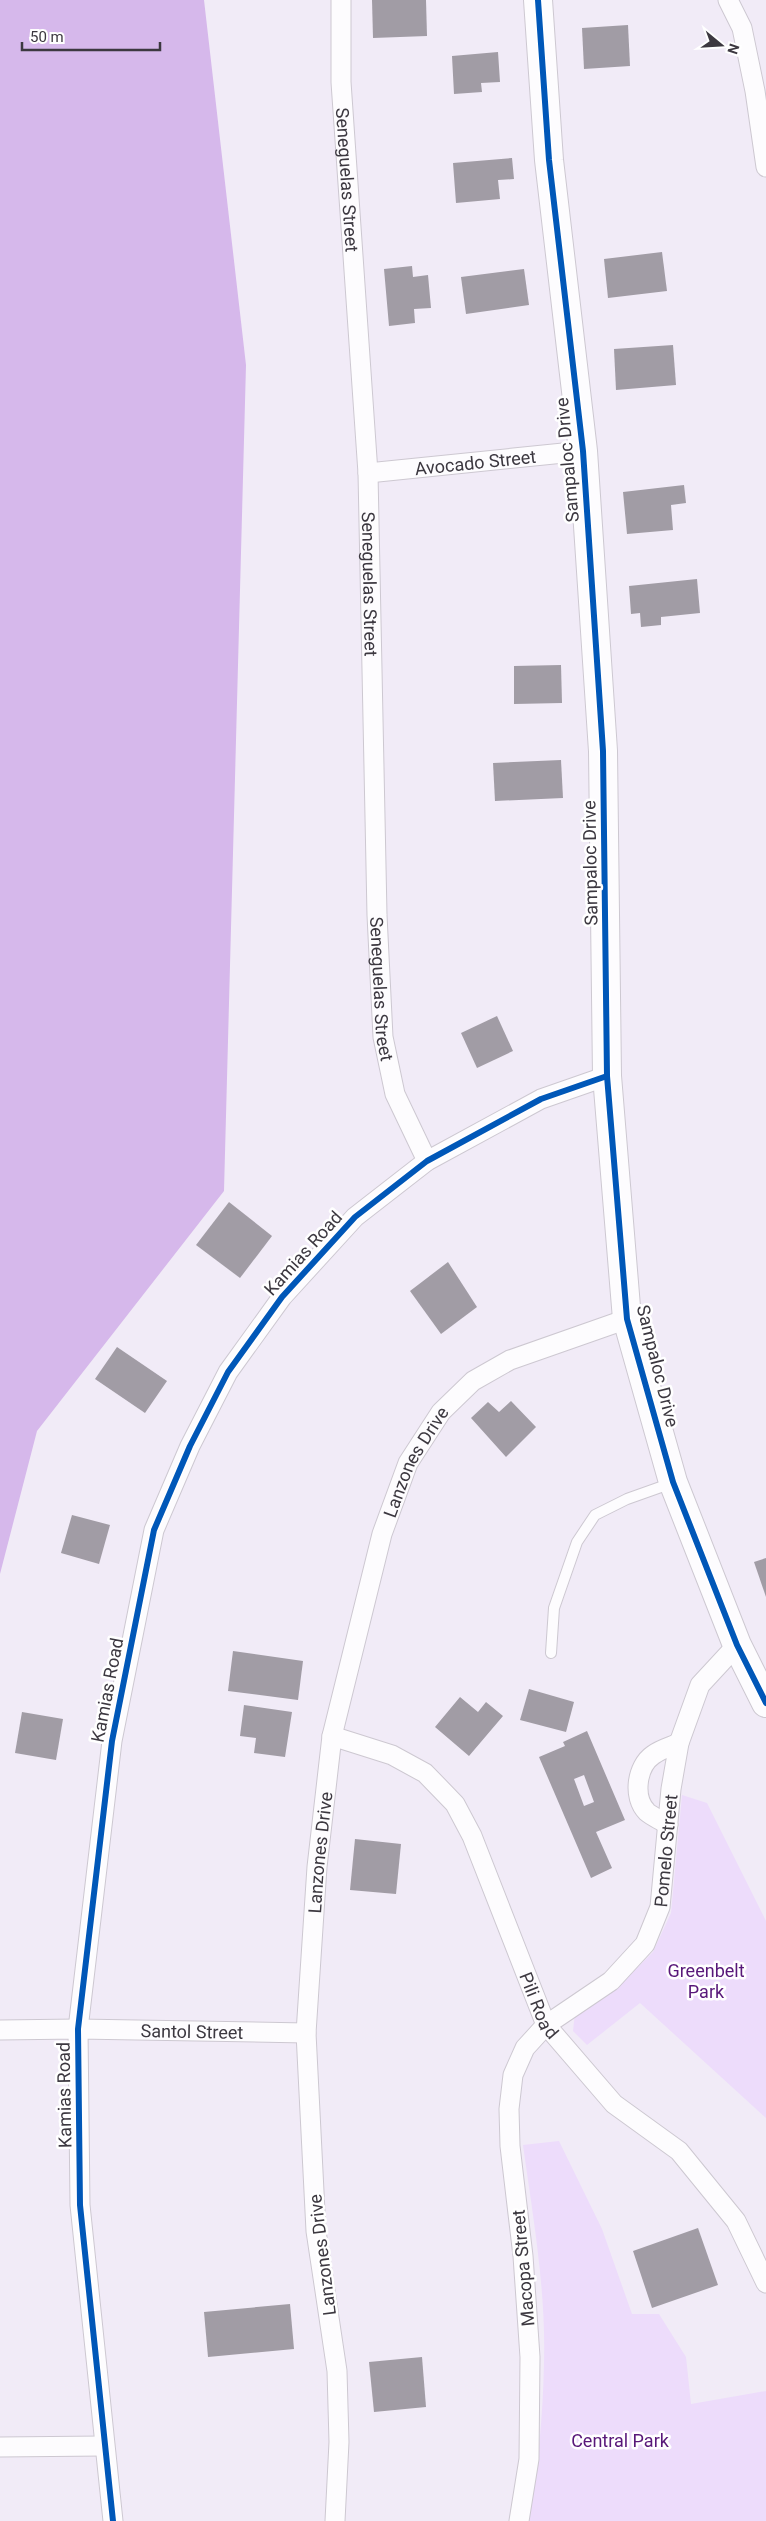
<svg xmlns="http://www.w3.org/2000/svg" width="766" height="2521" viewBox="0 0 766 2521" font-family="Roboto,sans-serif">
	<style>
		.green { fill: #eddcfb }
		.forest { fill: #d6b8eb }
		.building { fill: #a19ca5; fill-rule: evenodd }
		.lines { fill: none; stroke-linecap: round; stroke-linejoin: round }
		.lane-casing { stroke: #cdc8d1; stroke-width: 12 }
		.street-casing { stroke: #cdc8d1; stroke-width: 21 }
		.secondary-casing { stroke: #cdc8d1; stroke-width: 30 }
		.lane { stroke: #fdfcfe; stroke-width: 10 }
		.street { stroke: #fdfcfe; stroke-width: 19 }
		.secondary { stroke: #fdfcfe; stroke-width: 28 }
		.cycleway-casing { stroke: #fff; stroke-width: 9 }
		.cycleway { stroke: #0057b8; stroke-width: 6 }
		.labels { text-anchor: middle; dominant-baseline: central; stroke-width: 5; stroke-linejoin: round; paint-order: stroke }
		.street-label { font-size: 18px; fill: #3c3840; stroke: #fff }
		.park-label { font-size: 18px; fill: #581879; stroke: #fff }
	</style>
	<rect width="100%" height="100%" fill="#f1ebf7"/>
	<g class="green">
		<path d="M682,1795l25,8 59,118v197l-126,-115 -53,42 -14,-14 2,-18 40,-23 38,-38 18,-39z"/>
		<path d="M559,2141l43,88 30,85h27l27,43 5,47 75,-13v130h-237c9,-53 14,-106 15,-159 2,-73 -11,-145 -21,-217z"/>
	</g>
	<path class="forest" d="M0,0h204l42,365 -22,826 -187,240 -37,143z"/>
	<g class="building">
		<path d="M372,0h54l1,36 -54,2z"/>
		<path d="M628,25l2,41 -46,3 -2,-41z"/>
		<path d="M498,52l2,30 -19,1 1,9 -28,2 -2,-38z"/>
		<path d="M512,158l2,21 -16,1 2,19 -44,4 -3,-40z"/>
		<path d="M662,252l5,39 -59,7 -4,-39z"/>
		<path d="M412,266l1,11 15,-2 3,33 -17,1 1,14 -26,3 -5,-57z"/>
		<path d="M524,269l5,36 -63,9 -5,-37z"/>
		<path d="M673,345l3,40 -60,5 -2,-41z"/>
		<path d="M684,485l2,18 -15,2 2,25 -46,4 -4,-42z"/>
		<path d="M697,579l3,34 -39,4v8l-20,2 -1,-14 -9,1 -2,-28z"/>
		<path d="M561,665l1,38 -48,1v-38z"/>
		<path d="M561,760l2,38 -68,3 -2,-38z"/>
		<path d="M497,1016l16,35 -36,17 -16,-35z"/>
		<path d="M229,1202l43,34 -32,42 -44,-33z"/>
		<path d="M448,1262l29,45 -36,27 -31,-43z"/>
		<path d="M117,1347l50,34 -22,32 -50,-34z"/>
		<path d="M511,1401l25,26 -30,30 -35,-39 17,-16 11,10z"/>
		<path d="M72,1515l38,10 -11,39 -38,-11z"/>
		<path d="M766,1558v39l-12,-35z"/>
		<path d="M233,1651l70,10 -5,39 -70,-9z"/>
		<path d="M529,1689l45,13 -8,30 -46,-12z"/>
		<path d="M460,1697l18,15 8,-10 17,14 -34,40 -34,-29z"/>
		<path d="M244,1705l48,7 -7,45 -31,-4 2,-15 -16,-2z"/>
		<path d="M22,1712l41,7 -7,41 -41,-7z"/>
		<path d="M587,1731l38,89 -29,12 16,36 -21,10 -52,-121 26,-11 -2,-4zM584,1775l10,27 -10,4 -10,-27z"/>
		<path d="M355,1839l46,5 -5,50 -46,-4z"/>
		<path d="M698,2228l20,57 -66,23 -19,-57z"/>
		<path d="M290,2304l4,45 -86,8 -4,-45z"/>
		<path d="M422,2357l4,50 -52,5 -5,-50z"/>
	</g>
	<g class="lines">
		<g class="lane-casing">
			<path id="lane" d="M551,1653l3,-45 23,-66 18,-27 32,-16 45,-16"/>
		</g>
		<g class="street-casing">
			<g id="street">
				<path id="s1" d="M341,0v82l27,391 9,442 6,122 12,57 32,67"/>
				<path d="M728,0l14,28 13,63 11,76"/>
				<path id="s2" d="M368,473l215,-22"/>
				<path id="s3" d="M332,1736l60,19 33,18 30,31 17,32 74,189 68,79 65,47 57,70 30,62"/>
				<path d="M668,1825c-7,-5 -15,-8 -21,-13 -15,-15 -10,-46 6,-57 8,-6 17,-8 26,-12"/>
				<path id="s4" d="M0,2030l78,-1 228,4"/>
				<path d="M0,2447l103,-1"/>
				<path d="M113,2521l-33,-316 -2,-176 34,-288 42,-211 36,-84 38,-74 54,-75 73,-80 72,-56 114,-62 66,-23"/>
				<path id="s5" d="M335,2521l4,-79 -2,-71 -21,-140 -10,-198 11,-166 15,-131 50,-202 26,-71 33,-51 32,-31 37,-21 117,-41"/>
				<path id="s6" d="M519,2521l10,-62 1,-102 -7,-101 -13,-110 -1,-37 4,-34 12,-27 21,-23 65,-44 34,-37 15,-37 11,-118 8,-46 21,-58 37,-40"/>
			</g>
		</g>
		<g class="secondary-casing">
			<path id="secondary" d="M538,0l11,160 34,291 20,300 4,325 20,243 46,163 64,163 29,58"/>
		</g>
		<use href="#lane" class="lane"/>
		<use href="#street" class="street"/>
		<use href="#secondary" class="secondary"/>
		<g class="cycleway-casing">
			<g id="cycleway">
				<path d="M538,0l11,160 34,291 20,300 4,325 20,243 46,163 64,163 29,58"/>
				<path d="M113,2521l-33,-316 -2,-176 34,-288 42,-211 36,-84 38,-74 54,-75 73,-80 72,-56 114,-62 66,-23"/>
			</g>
		</g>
		<use href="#cycleway" class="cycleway"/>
	</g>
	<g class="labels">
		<g class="street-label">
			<text stroke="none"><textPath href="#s1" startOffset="180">Seneguelas Street</textPath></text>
			<text transform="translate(567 460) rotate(-95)">Sampaloc Drive</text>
			<text stroke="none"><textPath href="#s2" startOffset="108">Avocado Street</textPath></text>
			<text stroke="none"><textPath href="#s1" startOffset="585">Seneguelas Street</textPath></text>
			<text transform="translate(590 863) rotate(-91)">Sampaloc Drive</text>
			<text stroke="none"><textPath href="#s1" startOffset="990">Seneguelas Street</textPath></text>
			<text transform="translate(303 1253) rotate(-48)">Kamias Road</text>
			<text transform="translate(658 1366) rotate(76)">Sampaloc Drive</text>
			<text stroke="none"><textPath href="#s5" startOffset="1076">Lanzones Drive</textPath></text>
			<text transform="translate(107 1690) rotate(-79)">Kamias Road</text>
			<text stroke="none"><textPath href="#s6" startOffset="734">Pomelo Street</textPath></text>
			<text stroke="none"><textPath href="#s5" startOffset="671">Lanzones Drive</textPath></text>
			<text stroke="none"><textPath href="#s3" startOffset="362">Pili Road</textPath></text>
			<text stroke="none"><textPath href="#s4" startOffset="192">Santol Street</textPath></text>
			<text transform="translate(64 2095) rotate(-91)">Kamias Road</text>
			<text transform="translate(322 2255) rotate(-97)">Lanzones Drive</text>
			<text transform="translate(523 2268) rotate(-95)">Macopa Street</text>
		</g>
		<g class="park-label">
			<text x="706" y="1970">Greenbelt<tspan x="706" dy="21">Park</tspan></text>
			<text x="620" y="2440">Central Park</text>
		</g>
	</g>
	<g transform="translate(721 45) rotate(108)" stroke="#ffffff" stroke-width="4" paint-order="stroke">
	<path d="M0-4L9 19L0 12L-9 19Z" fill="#3c3840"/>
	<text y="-8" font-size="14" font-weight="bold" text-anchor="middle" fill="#3c3840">N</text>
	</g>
	<path d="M22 42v8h138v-8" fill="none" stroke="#3c3840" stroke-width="2.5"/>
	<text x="30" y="42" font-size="15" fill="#3c3840" stroke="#ffffff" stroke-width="4" paint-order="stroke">50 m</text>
</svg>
